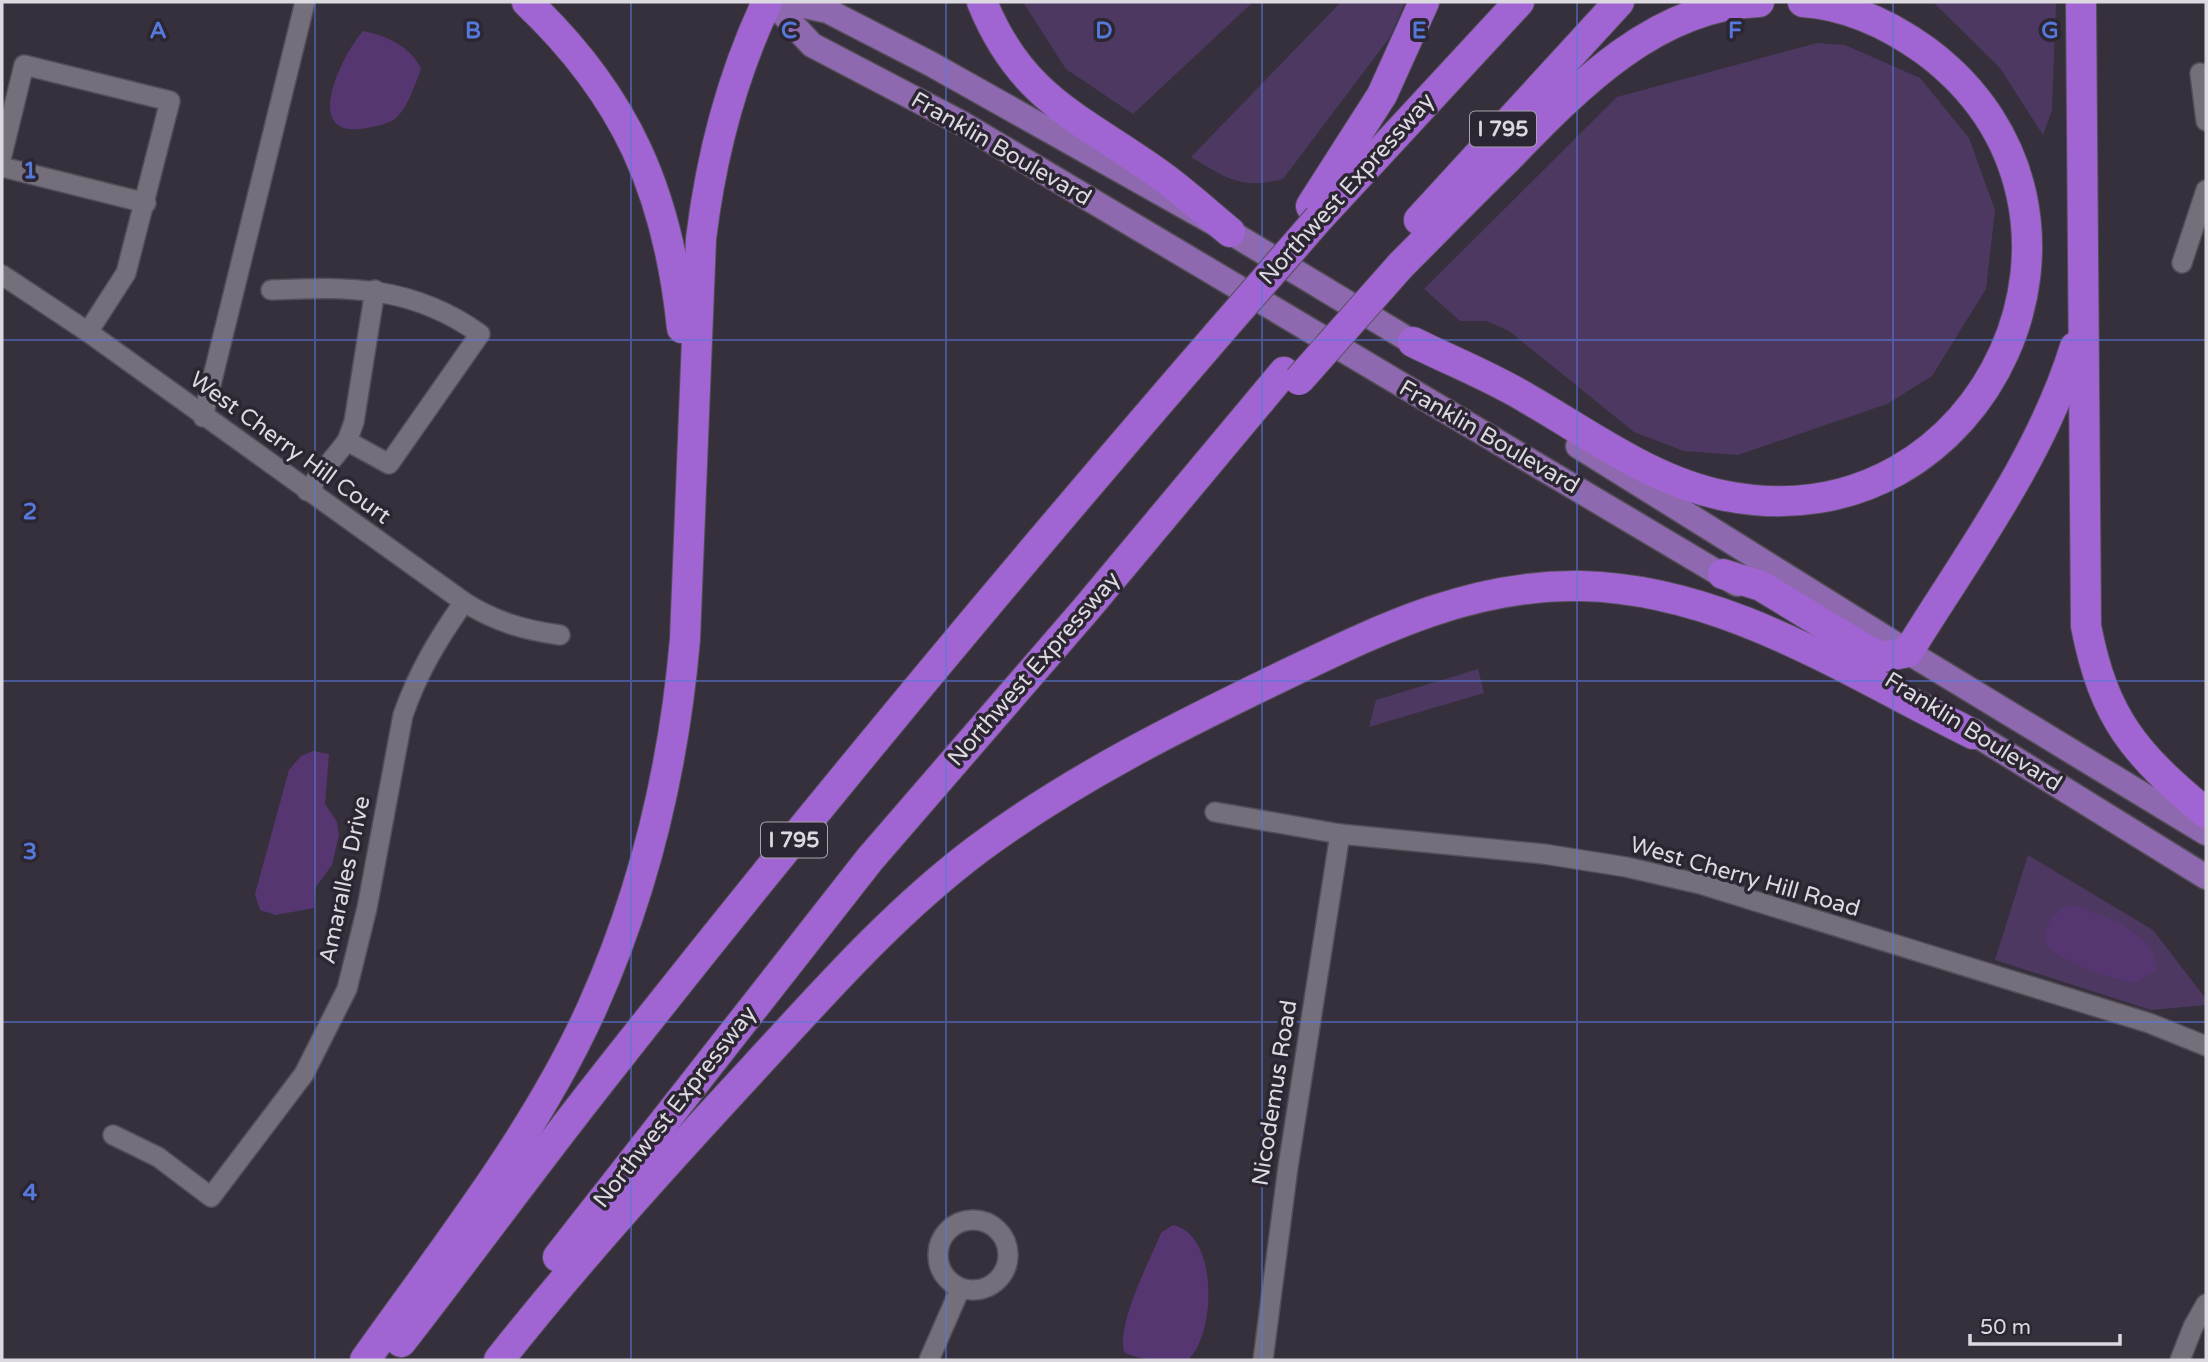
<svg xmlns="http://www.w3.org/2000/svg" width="2208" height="1362" viewBox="0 0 2208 1362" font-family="'Varela Round',sans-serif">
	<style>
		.green { fill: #4d3861 }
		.water { fill: #563671 }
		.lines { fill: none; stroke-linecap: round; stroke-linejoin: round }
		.minor-casing { stroke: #534e58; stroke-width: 22 }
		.major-casing { stroke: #534e58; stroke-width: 27 }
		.highway-casing { stroke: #534e58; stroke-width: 32 }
		.minor { stroke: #756f7c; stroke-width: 19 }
		.major { stroke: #8f69b0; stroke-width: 24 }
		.highway { stroke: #a065d3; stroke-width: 30 }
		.highway-bridge-casing { stroke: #534e58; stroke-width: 32; stroke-linecap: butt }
		.highway-bridge { stroke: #a065d3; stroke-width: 30 }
		.grid { fill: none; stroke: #5778db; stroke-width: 2; stroke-opacity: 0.55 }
		.labels { text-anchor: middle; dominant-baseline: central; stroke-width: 7; stroke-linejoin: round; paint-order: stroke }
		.shield { fill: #2c2632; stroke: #a8a3ac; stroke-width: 2 }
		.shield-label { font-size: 21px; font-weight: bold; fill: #ddd9e1 }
		.street-label { font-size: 23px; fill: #ddd9e1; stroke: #2c2632 }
		.grid-label { font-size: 23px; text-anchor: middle; font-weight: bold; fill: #5778db; stroke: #2c2632; stroke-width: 7; stroke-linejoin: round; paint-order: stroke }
	</style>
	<rect width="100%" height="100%" fill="#36303c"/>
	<g class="green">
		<path d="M1023,2h230l-120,112 -67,-45z"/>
		<path d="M1341,2h64l-15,35 -107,142c-42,11 -57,-1 -92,-22z"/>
		<path d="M1933,2h123l-4,108 -9,25 -43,-67z"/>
		<path d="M1817,43l28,2 75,33 49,60 26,72 -9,79 -54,87 -45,28 -149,51 -54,-4 -50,-19 -125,-101 -23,-10h-26l-36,-32 193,-192z"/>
		<path d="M1478,669l6,24 -115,34 7,-27z"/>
		<path d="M2028,855l125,75 53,69v6l-55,5 -156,-50z"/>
	</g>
	<g class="water">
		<path d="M363,31c22,4 49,16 58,38 -6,15 -12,36 -24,48 -7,7 -21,9 -30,11 -68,13 -25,-73 -4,-97z"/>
		<path d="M313,751l16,3 -4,50 12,18 2,13 -7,30 -17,23 -1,20 -38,7 -16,-5 -5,-16 34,-124 12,-14z"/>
		<path d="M2075,905c29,12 84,28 81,66l-21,12c-20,-4 -79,-21 -88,-39 -4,-7 -1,-15 2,-21 5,-11 15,-16 26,-18z"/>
		<path d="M1173,1225c46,10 43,109 15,135 -21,0 -46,2 -64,-8 -7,-30 25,-89 37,-119z"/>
	</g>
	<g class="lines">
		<g class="minor-casing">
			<g id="minor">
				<path d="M2200,73l6,48"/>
				<path d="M2,155l22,-90 146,36 -44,172 -38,59"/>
				<path d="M2,167l144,36"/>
				<path d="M2182,263l24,-73"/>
				<path d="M2,275l86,57 376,270c32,20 60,28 96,33"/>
				<path d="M271,290c79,-4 142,-4 209,44l-91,130 -42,-23"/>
				<path d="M203,417l102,-415"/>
				<path d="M307,491l40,-50 7,-19 21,-132"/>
				<path d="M1215,812l125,22 204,20 82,13 74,17 449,139 57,23"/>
				<path d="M113,1135l45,22 53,40 93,-123 43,-85 20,-81 36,-193c15,-43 35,-76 61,-113"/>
				<circle cx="973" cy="1255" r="35"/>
				<path d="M929,1360l31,-71"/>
				<path d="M1263,1360l25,-193 52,-333"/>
				<path d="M2180,1360l13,-33 13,-23"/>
			</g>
		</g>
		<g class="major-casing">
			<g id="major">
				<path d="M772,2l40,43 151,79 774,460"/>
				<path d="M786,2l42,9 103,53 299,168 199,120"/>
				<path d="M1578,446l330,206 298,181"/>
				<path d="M1957,723l249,154"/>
			</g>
		</g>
		<g class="highway-casing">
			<g id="highway">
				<path d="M527,2c99,94 141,190 155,326"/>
				<path d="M982,2c39,97 99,116 177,172 25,18 48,39 71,58"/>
				<path d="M2081,2l5,624c18,93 49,128 120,187"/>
				<path d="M1311,206l71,-111 42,-93"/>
				<path d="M1319,218l200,-216"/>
				<path d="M1419,220l200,-218"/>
				<path d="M1401,265c35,-35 70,-71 106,-106 68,-70 148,-154 252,-157"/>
				<path d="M1413,342c38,19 79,35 115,57 63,36 125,83 198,97 262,51 413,-286 200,-445 -36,-26 -79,-46 -123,-49"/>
				<path d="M1723,574l38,12 107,65 15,6 25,-5c60,-97 133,-195 167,-305"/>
				<path d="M558,1257l312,-398 217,-251 197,-236"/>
				<path d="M401,1342c67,-86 131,-174 198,-259 200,-255 407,-504 619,-749"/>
				<path d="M365,1360c80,-113 170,-226 227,-352 53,-118 82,-241 93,-369l16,-400c10,-83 30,-161 66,-237"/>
				<path d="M499,1360c80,-101 166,-196 254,-291 71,-77 141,-157 225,-220 97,-72 205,-125 313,-177 94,-45 183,-88 290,-86 144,3 267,87 392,148"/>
			</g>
		</g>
		<use href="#minor" class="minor"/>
		<use href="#major" class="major"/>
		<use href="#highway" class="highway"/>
		<g class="highway-bridge-casing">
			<g id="highway-bridge">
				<path d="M1218,334l101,-116"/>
				<path d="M1299,380l102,-115"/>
			</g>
		</g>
		<use href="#highway-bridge" class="highway-bridge"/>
	</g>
	<path class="grid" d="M315,2v1358M631,2v1358M946,2v1358M1262,2v1358M1577,2v1358M1893,2v1358M2,340h2204M2,681h2204M2,1022h2204"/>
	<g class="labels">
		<g class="shield">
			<rect x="1470" y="111.5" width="66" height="35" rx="5"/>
			<rect x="761" y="822.5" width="66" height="35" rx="5"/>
		</g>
		<g class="shield-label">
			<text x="1503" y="129">I 795</text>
			<text x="794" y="840">I 795</text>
		</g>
		<g class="street-label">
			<text transform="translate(1001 149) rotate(30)">Franklin Boulevard</text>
			<text transform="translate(1347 189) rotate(-48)">Northwest Expressway</text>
			<text transform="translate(1489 437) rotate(30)">Franklin Boulevard</text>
			<text transform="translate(290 448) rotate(36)">West Cherry Hill Court</text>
			<text transform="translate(1034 669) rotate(-49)">Northwest Expressway</text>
			<text transform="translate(1973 732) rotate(32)">Franklin Boulevard</text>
			<text transform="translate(1745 877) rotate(16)">West Cherry Hill Road</text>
			<text transform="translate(345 880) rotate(-78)">Amaralles Drive</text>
			<text transform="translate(1275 1093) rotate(-81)">Nicodemus Road</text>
			<text transform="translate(675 1107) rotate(-52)">Northwest Expressway</text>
		</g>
	</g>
	<g class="grid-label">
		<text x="158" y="38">A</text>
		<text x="473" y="38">B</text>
		<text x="789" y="38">C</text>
		<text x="1104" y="38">D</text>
		<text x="1419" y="38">E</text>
		<text x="1735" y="38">F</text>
		<text x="2050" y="38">G</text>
		<text x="30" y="178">1</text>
		<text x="30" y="519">2</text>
		<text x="30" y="859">3</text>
		<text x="30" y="1200">4</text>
	</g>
	<rect width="2208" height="1362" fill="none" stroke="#ddd9e1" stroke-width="7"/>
	<path d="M1970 1334v10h150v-10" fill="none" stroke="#ddd9e1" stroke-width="3.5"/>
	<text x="1980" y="1334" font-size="21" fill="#ddd9e1" stroke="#2c2632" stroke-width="5" paint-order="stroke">50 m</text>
</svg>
